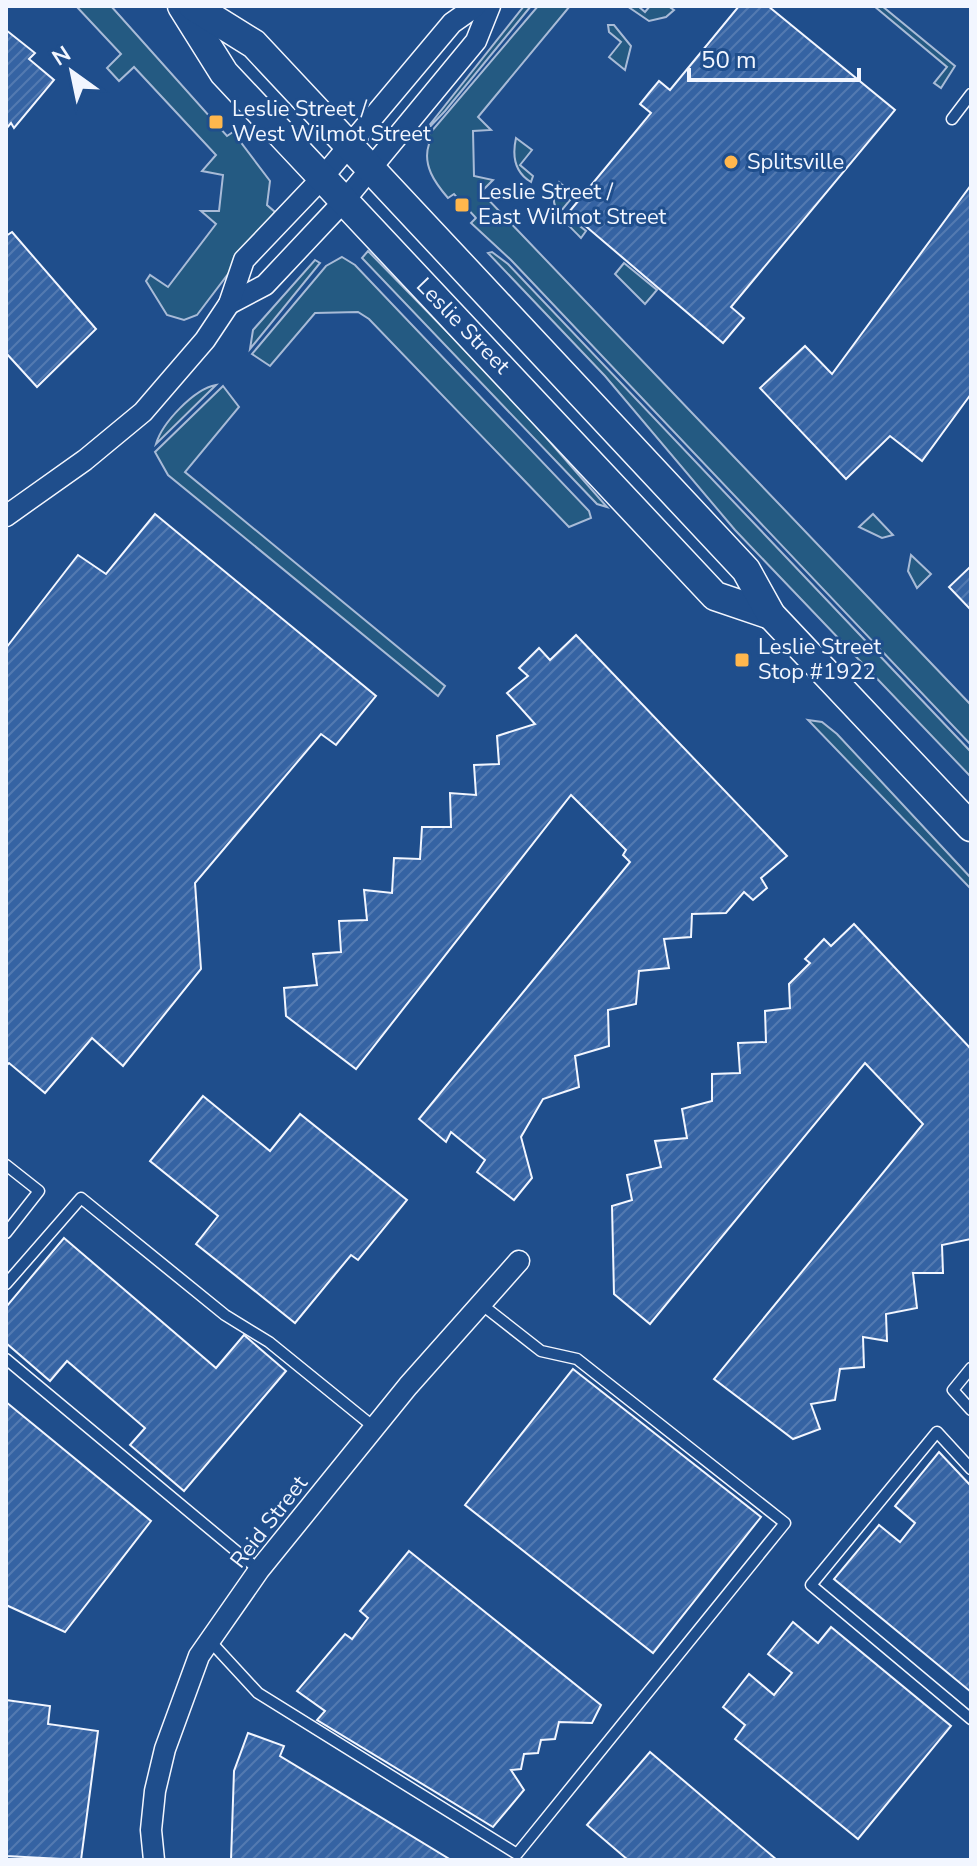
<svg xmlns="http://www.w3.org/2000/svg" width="977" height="1866" viewBox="0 0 977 1866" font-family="'Nunito Sans',sans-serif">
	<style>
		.grass { fill: #245a82; stroke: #a8bbd7; stroke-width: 2 }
		.building { fill: url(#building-hatch); stroke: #f2f6ff; stroke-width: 2 }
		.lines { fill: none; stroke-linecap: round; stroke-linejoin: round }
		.lane-casing { stroke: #f2f6ff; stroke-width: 13 }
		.street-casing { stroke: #f2f6ff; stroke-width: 23 }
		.secondary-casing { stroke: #f2f6ff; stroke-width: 31 }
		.lane { stroke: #1f4e8c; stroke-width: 10 }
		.street { stroke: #1f4e8c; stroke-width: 20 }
		.secondary { stroke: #1f4e8c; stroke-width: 28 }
		.poi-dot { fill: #ffb74d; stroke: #1f4e8c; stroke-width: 3 }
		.labels { text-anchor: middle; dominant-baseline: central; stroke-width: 6; stroke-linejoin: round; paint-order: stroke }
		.poi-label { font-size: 22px; fill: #f2f6ff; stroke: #1f4e8c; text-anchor: start }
		.street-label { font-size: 22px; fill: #f2f6ff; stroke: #1f4e8c }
	</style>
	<defs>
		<pattern id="building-hatch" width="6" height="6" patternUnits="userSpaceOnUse" patternTransform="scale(2)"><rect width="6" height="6" fill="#3563a3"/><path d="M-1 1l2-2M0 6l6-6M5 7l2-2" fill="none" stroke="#537ab1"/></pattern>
	</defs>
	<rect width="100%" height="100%" fill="#1f4e8c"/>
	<g class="grass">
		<path d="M76,6h35l116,130 6,-4 37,49 -3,24 8,7 -78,103 -13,5 -17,-5 -21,-34 4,-6 18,12 48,-63 -15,-13h18l4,-36 -21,-4 14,-16 -82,-88 -15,14 -12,-13 14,-14z"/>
		<path d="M524,6h7l-86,105 -25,26z"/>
		<path d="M538,6h32l-92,111 13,13 -18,1 1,45 19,4 -12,12 490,513v40l-460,-485 -40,-37 5,-5 -22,-24 -6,4c-13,-15 -26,-33 -19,-54l-4,-5z"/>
		<path d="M627,6h11l7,6 5,-6h18l6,4 -8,7 -17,4z"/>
		<path d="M874,6h8l73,60 -14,22 -7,-5 13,-16z"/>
		<path d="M608,25h6l17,21 -6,24 -16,-13 12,-15 -12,-10z"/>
		<path d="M516,138l16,12 -12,15 13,11 -2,6c-17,-10 -19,-26 -15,-44z"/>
		<path d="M559,182l15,13 -13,16 25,20 -5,7c-17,-18 -37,-31 -22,-56z"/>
		<path d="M368,251l138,141 101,115 -10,-3 -235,-246z"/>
		<path d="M492,252l16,12 463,488v25l-236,-247 -130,-154 -117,-123z"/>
		<path d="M342,257l13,8 234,246 2,7 -22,9 -200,-208 -11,-7 -43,1 -45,53 -18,-12 74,-88z"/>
		<path d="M315,260l5,3 -70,86 3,-19z"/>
		<path d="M624,263l33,27 -12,14 -30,-30z"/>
		<path d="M216,385l-60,59c6,-21 38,-55 60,-59z"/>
		<path d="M223,386l16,21 -54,65 260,214 -7,10 -270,-221 -13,-23z"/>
		<path d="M873,514l20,21 -11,3 -23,-11z"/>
		<path d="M911,555l20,19 -14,14 -9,-17z"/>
		<path d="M808,720l14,2 15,12 134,144v11z"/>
	</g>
	<g class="building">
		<path d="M739,6h29l127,104 -164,197 13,11 -21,25 -154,-131 82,-99 -11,-9 9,-11 10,-12 11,9z"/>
		<path d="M6,30l29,23 -6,6 25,21 -40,48 -3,-5 -5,6z"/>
		<path d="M971,185v209l-49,67 -32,-25 -44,43 -86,-91 45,-42 27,28z"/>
		<path d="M12,232l84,97 -59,58 -31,-34v-117z"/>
		<path d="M155,514l221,182 -40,49 -15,-11 -126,149 6,86 -78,97 -31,-28 -47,55 -36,-30 -3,3v-418l72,-93 28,19z"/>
		<path d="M971,566v44l-22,-23z"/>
		<path d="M576,635l211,221 -26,22 6,10 -14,12 -9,-8 -18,21 -34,1 -1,23 -27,2 5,29 -30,3 -3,33 -28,6 1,36 -34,10 4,31 -36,12 -22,38 11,41 -18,22 -37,-28 8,-12 -34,-28 -5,10 -27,-23 211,-257 -7,-7 3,-5 -55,-55 -215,274 -70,-53 -2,-28 33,-3 -4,-31 28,-2 -2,-31 28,-1 -3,-30 28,3 2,-35 26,1 2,-32h29l-1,-34 26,2 -2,-30 25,-1 -2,-28 38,-12 -28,-31 21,-17 -9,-8 20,-20 11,12z"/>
		<path d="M854,924l117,125v190l-29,6 1,28h-30l4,35 -31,6 1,27 -24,-4 1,30 -24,2 -5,31 -24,4 9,25 -27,10 -79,-60 209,-255 -58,-61 -215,261 -36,-30 -2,-88 20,-6 -5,-25 34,-8 -6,-26 32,-3 -5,-29 30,-8v-27l28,-1 -2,-30 28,-1 -1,-31 25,-3 -1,-24 21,-21 -5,-4 19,-20 7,7z"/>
		<path d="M203,1096l67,55 30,-37 107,86 -49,60 -7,-5 -56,68 -99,-79 22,-28 -68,-55z"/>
		<path d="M64,1238l152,130 28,-33 42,36 -102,120 -54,-46 15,-17 -78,-67 -17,20 -44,-38v-36z"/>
		<path d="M573,1369l188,148 -108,136 -188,-148z"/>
		<path d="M6,1402l145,119 -86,111 -59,-27z"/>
		<path d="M939,1452l32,34v206l-137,-113 45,-54 21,17 15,-19 -20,-17z"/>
		<path d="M409,1551l192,154 -9,18 -33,-1 -4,17 -14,1 -3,13 -14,1 -3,15 -10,1 13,20 -31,37 -176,-107 8,-9 -28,-20 48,-57 7,5 16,-21 -8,-7z"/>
		<path d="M793,1622l25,21 13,-16 120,99 -93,113 -123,-100 10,-14 -22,-18 26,-33 25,21 18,-22 -24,-19z"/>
		<path d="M6,1700l44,6 -2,18 50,7 -17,129 -75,-4z"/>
		<path d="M248,1733l36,13 -4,10 171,104h-220l3,-89z"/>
		<path d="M650,1752l127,108h-149l-41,-35z"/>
	</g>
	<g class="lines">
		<g class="lane-casing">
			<g id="lane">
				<path d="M952,119l19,-25"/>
				<path d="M6,1165l33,26 -33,42"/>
				<path d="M6,1284l75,-86 144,117 44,27 106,86"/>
				<path d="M6,1359l253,211"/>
				<path d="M971,1368l-18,22 18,20"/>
				<path d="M971,1469l-34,-37 -126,153 160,134"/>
				<path d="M210,1641l48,52 259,161 268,-331 -208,-164 -36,-8 -60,-47"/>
			</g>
		</g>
		<g class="street-casing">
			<g id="street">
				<path d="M229,304l36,-19 79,-84 132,-160 14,-35"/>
				<path d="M6,516l79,-56 58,-48 62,-72 24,-36 15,-44 78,-82 130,-155 24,-17"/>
				<path d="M154,1860l-3,-30 4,-39 10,-42 34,-93 60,-86 149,-184 111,-125"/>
			</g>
		</g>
		<g class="secondary-casing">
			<g id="secondary">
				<path d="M182,6l42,67 491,523 56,19"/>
				<path d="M193,6l61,38 492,526 25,45 200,212"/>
			</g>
		</g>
		<use href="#lane" class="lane"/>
		<use href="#street" class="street"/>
		<use href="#secondary" class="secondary"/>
	</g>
	<g class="poi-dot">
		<rect x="208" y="114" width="16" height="16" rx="4"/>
		<circle cx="731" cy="162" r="8"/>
		<rect x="454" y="197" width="16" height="16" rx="4"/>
		<rect x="734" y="652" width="16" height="16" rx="4"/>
	</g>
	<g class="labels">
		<g class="poi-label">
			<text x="232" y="109">Leslie Street /<tspan x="232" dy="25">West Wilmot Street</tspan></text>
			<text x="747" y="162">Splitsville</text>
			<text x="478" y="192">Leslie Street /<tspan x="478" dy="25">East Wilmot Street</tspan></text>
			<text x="758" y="647">Leslie Street<tspan x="758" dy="25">Stop #1922</tspan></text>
		</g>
		<g class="street-label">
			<text transform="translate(463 326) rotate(46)">Leslie Street</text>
			<text transform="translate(269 1522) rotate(-52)">Reid Street</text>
		</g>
	</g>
	<rect width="977" height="1866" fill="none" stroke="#f2f6ff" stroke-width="16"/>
	<g transform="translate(72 72) rotate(327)" stroke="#1f4e8c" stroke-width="6" paint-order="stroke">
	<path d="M0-6L14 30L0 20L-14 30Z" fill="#f2f6ff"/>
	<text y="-12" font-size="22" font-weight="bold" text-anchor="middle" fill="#f2f6ff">N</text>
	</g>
	<path d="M689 68v12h170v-12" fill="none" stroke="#f2f6ff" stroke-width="4"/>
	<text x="701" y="68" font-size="24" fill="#f2f6ff" stroke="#1f4e8c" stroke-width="6" paint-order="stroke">50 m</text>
</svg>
